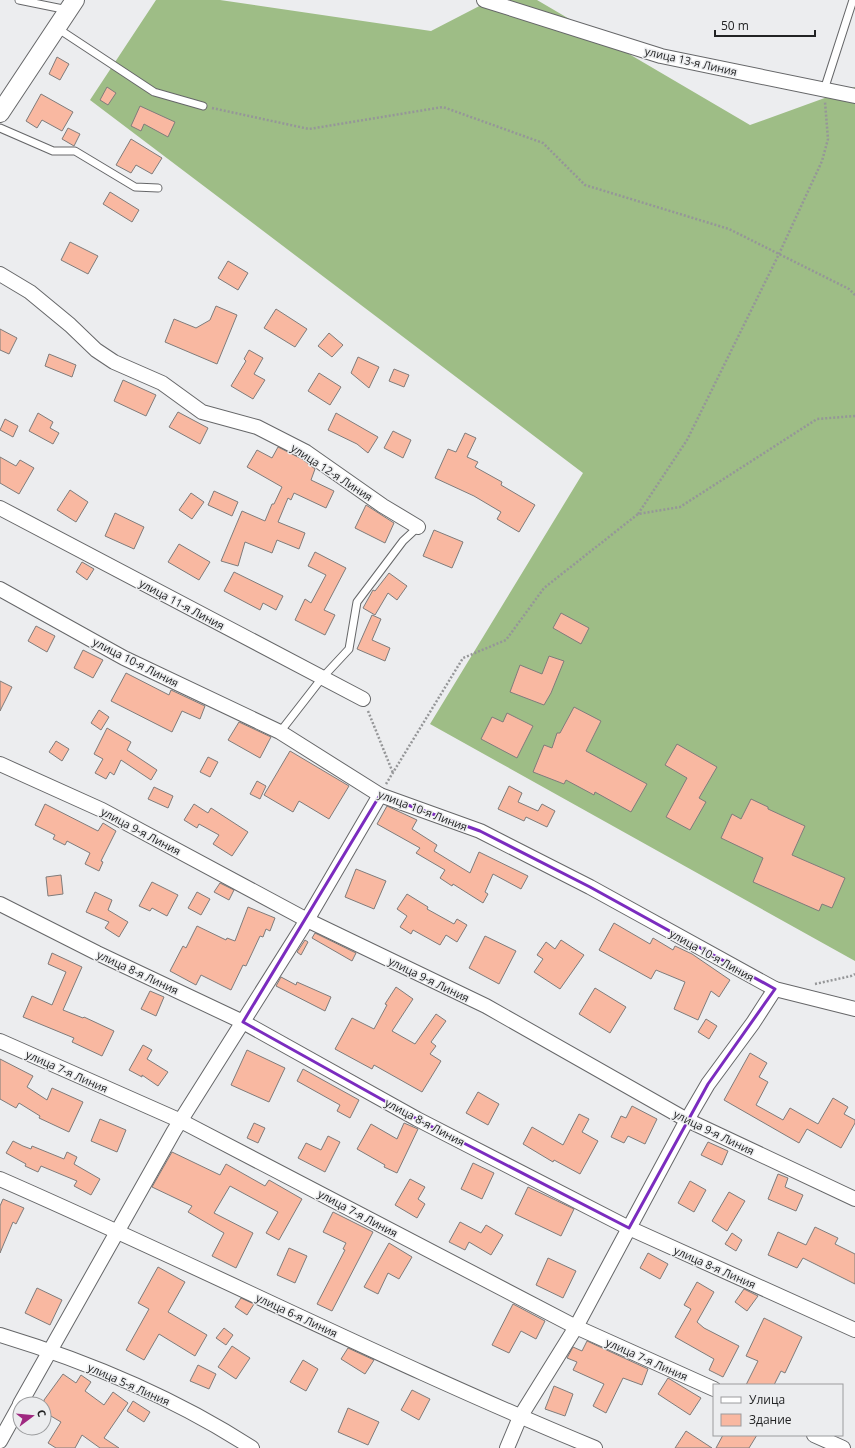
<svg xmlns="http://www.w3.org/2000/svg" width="855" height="1448" viewBox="0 0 855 1448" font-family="'Open Sans',sans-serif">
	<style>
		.forest { fill: #9ebd86 }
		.building { fill: #f9b8a1; stroke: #7f7c7b }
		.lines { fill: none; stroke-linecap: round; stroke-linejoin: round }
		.service-casing { stroke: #666769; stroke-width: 9 }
		.minor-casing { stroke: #666769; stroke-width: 16 }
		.tertiary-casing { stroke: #666769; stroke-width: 20 }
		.path { stroke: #959698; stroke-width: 2.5; stroke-dasharray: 2 2; stroke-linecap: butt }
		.service { stroke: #fff; stroke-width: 7 }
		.minor { stroke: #fff; stroke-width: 14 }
		.tertiary { stroke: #fff; stroke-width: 18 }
		.marked { fill: none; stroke: #7b2cbf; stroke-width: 3; stroke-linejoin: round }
		.labels { text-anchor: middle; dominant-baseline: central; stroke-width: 3; stroke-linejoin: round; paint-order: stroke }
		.street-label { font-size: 11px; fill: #222324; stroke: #ecedef }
	</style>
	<rect width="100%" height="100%" fill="#ecedef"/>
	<path class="forest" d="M156,0h64l211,31 60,-31h46l213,125 105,-38v874l-425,-237 153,-251 -493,-373z"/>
	<g class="building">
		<path d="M57,57l12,7 -9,16 -11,-6z"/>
		<path d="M107,87l9,6 -8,12 -8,-5z"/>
		<path d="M41,94l32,18 -11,19 -20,-11 -5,8 -11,-7z"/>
		<path d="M140,106l35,16 -7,15 -24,-13 -3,7 -10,-5z"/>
		<path d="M68,128l12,6 -6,12 -12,-7z"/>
		<path d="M131,139l31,19 -10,16 -16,-9 -5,8 -15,-8z"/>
		<path d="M110,192l29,18 -7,12 -29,-18z"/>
		<path d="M70,242l28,14 -10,18 -27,-14z"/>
		<path d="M228,261l20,12 -10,17 -20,-12z"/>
		<path d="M216,306l21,9 -20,49 -52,-22 9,-23 22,9 14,-8z"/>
		<path d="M276,309l31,20 -12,18 -31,-19z"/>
		<path d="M0,329l17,9 -8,16 -9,-4z"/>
		<path d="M329,333l14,12 -11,12 -14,-11z"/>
		<path d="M249,350l14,8 -9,16 11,6 -12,19 -22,-13 15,-25 -2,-2z"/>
		<path d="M49,354l27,11 -4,12 -27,-11z"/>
		<path d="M358,357l21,10 -10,21 -18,-15z"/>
		<path d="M394,369l15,6 -5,12 -15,-6z"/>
		<path d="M319,373l22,14 -11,18 -22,-14z"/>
		<path d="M123,380l33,15 -10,21 -32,-15z"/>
		<path d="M178,412l30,16 -8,16 -31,-17z"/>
		<path d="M38,413l15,9 -3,6 9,5 -6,11 -24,-13z"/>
		<path d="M336,413l42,24 -10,16 -11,-9 -29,-14z"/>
		<path d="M5,419l13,7 -5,11 -13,-7z"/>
		<path d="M393,431l18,9 -8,18 -19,-10z"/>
		<path d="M465,433l11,5 -9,19 11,5 -3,5 27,15 -1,3 34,20 -16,27 -22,-13 4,-7 -27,-16 -39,-18 13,-29 8,3z"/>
		<path d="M278,447l24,12 13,10 -4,11 23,11 -8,17 -32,-15 -3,7 -3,-2 -10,24 27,11 -6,16 -22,-9 -5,13 -27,-11 -7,24 -17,-5 21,-50 23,10 7,-17h2l8,-17 -35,-20 10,-17 15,8z"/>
		<path d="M0,457l16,9 4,-6 14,8 -15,26 -19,-11z"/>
		<path d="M70,490l18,12 -12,20 -19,-12z"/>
		<path d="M214,491l24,11 -6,14 -24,-11z"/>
		<path d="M191,493l13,9 -12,17 -13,-9z"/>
		<path d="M366,505l28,18 -9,20 -30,-15z"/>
		<path d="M115,513l29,14 -10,22 -29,-13z"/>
		<path d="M434,530l29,12 -11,26 -29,-12z"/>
		<path d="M179,544l31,18 -11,18 -31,-18z"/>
		<path d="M315,552l31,16 -22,42 11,5 -10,20 -30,-15 10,-21 6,4 15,-28 -18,-9z"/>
		<path d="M82,562l12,7 -7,11 -11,-8z"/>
		<path d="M234,572l49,24 -7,14 -13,-7 -3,7 -36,-19z"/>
		<path d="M389,573l18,13 -10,14 -9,-7 -13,22 -12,-7 10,-18 2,1z"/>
		<path d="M561,613l28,15 -8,16 -28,-16z"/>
		<path d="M372,615l9,4 -9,21 18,8 -5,13 -28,-12z"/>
		<path d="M36,626l19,10 -8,16 -19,-11z"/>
		<path d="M83,650l20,10 -10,18 -19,-10z"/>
		<path d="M549,656l15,5 -13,32 -7,12 -34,-13 10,-27 22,9z"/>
		<path d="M126,673l43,22 2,-5 34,16 -5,13 -18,-8 -10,21 -61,-31z"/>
		<path d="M0,681l12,6 -12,24z"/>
		<path d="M574,707l27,14 -15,30 61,33 -16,28 -36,-20 -1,3 -28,-15 -2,4 -31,-12 11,-27 8,3 5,-15h3z"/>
		<path d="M99,710l10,7 -8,13 -10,-7z"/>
		<path d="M507,713l26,13 -16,32 -36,-19 11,-22 11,5z"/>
		<path d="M239,722l32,15 -11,21 -32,-18z"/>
		<path d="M107,728l24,14 -4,8 30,20 -6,10 -30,-20 -7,15 -4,-3 -4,7 -11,-6 8,-14 -9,-5z"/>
		<path d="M56,741l13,8 -7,12 -13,-9z"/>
		<path d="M677,744l40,23 -18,31 7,4 -16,28 -24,-13 21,-39 -22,-13z"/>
		<path d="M290,751l59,35 -20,33 -30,-18 -6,11 -29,-17z"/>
		<path d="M208,757l10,5 -8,15 -10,-5z"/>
		<path d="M257,781l9,5 -6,13 -10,-5z"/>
		<path d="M509,786l13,7 -4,9 20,9 4,-7 13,7 -8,16 -21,-10 -2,4 -26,-12z"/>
		<path d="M154,787l19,9 -5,12 -20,-9z"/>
		<path d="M751,799l17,8v2l37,17 -13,29 53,23 -13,30 -10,-4 -3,7 -66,-29 10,-24 -42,-20 11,-24 9,5z"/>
		<path d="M45,804l53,27 5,-8 13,8 -15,30 2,1 -4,9 -14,-7 5,-11 -23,-12 -2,4 -12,-6 2,-4 -20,-10z"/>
		<path d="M194,804l14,9 3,-5 37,24 -16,24 -19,-12 6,-9 -20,-11 -2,4 -13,-8z"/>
		<path d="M387,806l30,14 -5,9 25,16 -3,6 36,22 9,-21 49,24 -7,13 -28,-15 -8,18 3,2 -5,9 -30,-19 -1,2 -12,-8 5,-8 -29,-17 4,-5 -43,-24z"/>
		<path d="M356,869l30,12 -12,28 -29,-12z"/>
		<path d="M61,875l2,19 -15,2 -2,-19z"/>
		<path d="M152,882l26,13 -11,21 -15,-8 -2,3 -11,-5z"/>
		<path d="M220,883l14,7 -5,10 -15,-8z"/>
		<path d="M95,892l17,8 -4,10 20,12 -9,15 -14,-9 4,-6 -23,-10z"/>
		<path d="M197,892l13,7 -9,16 -13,-7z"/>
		<path d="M407,894l21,13 -1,2 27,15 3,-5 10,6 -10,17 -11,-7 -6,10 -27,-15 -2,4 -11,-7 7,-11 -10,-7z"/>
		<path d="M248,907l27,11 -5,13 -4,-2 -3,8 -3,-1 -14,30 -3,-1 -12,25 -30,-15 -5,10 -26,-14 13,-25 3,2 11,-22 29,14 1,-2 8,3z"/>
		<path d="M614,923l36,21 3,-6 20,12 2,-4 17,8 38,26 -11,17 -8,-6 -13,29 -24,-11 11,-27 -29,-12 -5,9 -52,-29z"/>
		<path d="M315,933l41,20 -4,8 -40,-23z"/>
		<path d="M485,936l31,15 -17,33 -30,-16z"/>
		<path d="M305,940l3,2 -7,13 -4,-3z"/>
		<path d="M561,940l23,15 -24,34 -26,-17 9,-13 -6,-4 9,-13 9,7z"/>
		<path d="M52,953l30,14 -19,43 20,8 1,-1 30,14 -12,25 -30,-14 2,-4 -51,-21 9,-21 20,9 14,-33 -18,-8z"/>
		<path d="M281,977l15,8 1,-3 34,15 -6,14 -49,-25z"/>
		<path d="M396,987l17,12 -21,32 23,13 21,-30 10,7 -15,21 5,4 -6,8 11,7 -19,31 -48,-27 -2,4 -37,-20 17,-31 22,11 13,-24 -2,-1z"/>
		<path d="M595,988l31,19 -16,26 -31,-19z"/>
		<path d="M150,991l14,6 -8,19 -15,-7z"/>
		<path d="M706,1019l11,7 -8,13 -11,-7z"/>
		<path d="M143,1045l9,5 -5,9 21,13 -10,14 -16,-11v2l-13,-7z"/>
		<path d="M247,1050l38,18 -16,34 -38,-17z"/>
		<path d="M750,1053l17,10 -8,14 9,5 -12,23 27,15 7,-12 28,16 15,-26 15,9 -4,7 11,6v3l-14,25 -34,-19 -8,14 -75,-43z"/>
		<path d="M0,1059l33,17 -6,11 20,13 5,-12 31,14 -14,30 -30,-14 1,-2 -21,-13 -3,5 -16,-9z"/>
		<path d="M303,1069l56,31 -9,18 -13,-7 3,-6 -43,-24z"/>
		<path d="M478,1092l21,12 -11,21 -22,-12z"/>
		<path d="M632,1106l25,13 -12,25 -17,-8 -4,7 -13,-6 10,-21 5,2z"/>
		<path d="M579,1114l10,5 -7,13 16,9 -18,33 -26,-14 -1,2 -30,-18 9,-17 31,18z"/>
		<path d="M100,1119l26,11 -9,22 -26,-11z"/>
		<path d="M254,1123l11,5 -7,15 -11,-5z"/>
		<path d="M404,1123l14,6 -21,44 -13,-6 1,-2 -28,-16 14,-25 26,15z"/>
		<path d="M328,1136l12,6 -15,30 -27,-14 8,-15 15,7z"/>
		<path d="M13,1141l10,5 8,3 1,-3 32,13 3,-7 10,5 -3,7 26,15 -9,16 -17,-9 3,-5 -36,-15 -3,6 -13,-6 1,-2 -20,-11z"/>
		<path d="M708,1142l20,9 -6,14 -21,-10z"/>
		<path d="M172,1152l48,23 6,-11 39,22 4,-6 33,19 -23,41 -13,-7 12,-21 -48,-26 -16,27 39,20 -17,35 -24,-12 12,-23 -36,-21 4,-6 -40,-19z"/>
		<path d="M473,1163l21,10 -12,26 -21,-10z"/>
		<path d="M778,1174l10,4 -3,9 18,8 -7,16 -28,-12z"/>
		<path d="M410,1179l15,8 -7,12 7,5 -8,14 -22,-13z"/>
		<path d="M690,1181l16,9 -12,22 -16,-9z"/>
		<path d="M528,1187l46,22 -13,27 -46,-22z"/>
		<path d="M729,1192l16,9 -18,30 -15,-10z"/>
		<path d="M3,1199l21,9 -8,16 -3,-2 -13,31v-47z"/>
		<path d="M333,1212l40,20 -41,79 -15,-7 28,-54 -2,-1 3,-6 -23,-11z"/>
		<path d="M460,1222l21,11 5,-8 17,10 -12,20 -22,-13 -4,8 -16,-8z"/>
		<path d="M815,1227l23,11 -3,6 20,10v30l-52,-26 -6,10 -29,-13 10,-23 28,13z"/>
		<path d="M732,1233l10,7 -6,11 -11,-7z"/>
		<path d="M389,1243l23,14 -13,22 -11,-6 -10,21 -14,-7z"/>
		<path d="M289,1248l18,8 -12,27 -18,-8z"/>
		<path d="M648,1253l20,11 -8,15 -20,-11z"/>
		<path d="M548,1258l28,13 -13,27 -27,-13z"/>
		<path d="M158,1267l27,15 -17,30 39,23 -12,21 -36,-22 -15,26 -18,-10 23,-41 -11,-6z"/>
		<path d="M697,1282l17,10 -17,30 7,6 35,18 -16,31 -14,-7 5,-11 -39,-22 16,-28 -7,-4z"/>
		<path d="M37,1288l25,12 -12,25 -25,-12z"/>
		<path d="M744,1289l14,7 -11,15 -12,-9z"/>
		<path d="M241,1298l13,6 -7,11 -12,-8z"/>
		<path d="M513,1304l32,17 -9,18 -15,-8 -12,22 -17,-8z"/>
		<path d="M764,1318l38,19 -17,36 -4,-2 -7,14h-28l12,-24 -12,-5z"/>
		<path d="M224,1328l9,7 -7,10 -10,-7z"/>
		<path d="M587,1341l61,28 -6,16 -19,-7 -17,35 -13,-7 11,-22 -31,-14 4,-8 -10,-4 6,-11 9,4z"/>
		<path d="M232,1346l18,12 -14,21 -18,-12z"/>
		<path d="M348,1348l26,12 -9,14 -24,-15z"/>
		<path d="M303,1360l15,9 -12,22 -16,-9z"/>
		<path d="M198,1365l18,9 -7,15 -19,-8z"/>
		<path d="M63,1374l13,9 5,-8 10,7 -6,9 19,14 9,-13 15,11 -24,35 15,10h-19l-18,-13 -7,13h-19l-8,-5 13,-21 -17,-10v-12z"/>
		<path d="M668,1378l33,20 -11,17 -32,-21z"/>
		<path d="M554,1386l19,8 -8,22 -20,-7z"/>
		<path d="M412,1390l18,9 -11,21 -18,-10z"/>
		<path d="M133,1401l17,11 -6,10 -17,-11z"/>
		<path d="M348,1408l31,14 -11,23 -30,-13z"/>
		<path d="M686,1431l26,17h-37z"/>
		<path d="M723,1435h34l-8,13h-33z"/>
	</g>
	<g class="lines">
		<g class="service-casing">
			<g id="service">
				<path d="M19,0l49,10"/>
				<path d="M57,28l97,64 49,14"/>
				<path d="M824,90l29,-90"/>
				<path d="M0,128l53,23h22l60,36 23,1"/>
				<path d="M280,732l42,-54 27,-29 8,-47 46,-61 15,-14"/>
			</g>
		</g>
		<g class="minor-casing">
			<g id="minor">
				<path d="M484,0l177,56 194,40"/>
				<path d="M0,274l30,18 40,33 26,25 18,12 48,21 40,29 55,15 49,25 77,54 35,21"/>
				<path d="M0,508l363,191"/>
				<path d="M0,589l124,69 156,74 100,63 100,36 110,56 185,102 80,20"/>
				<path d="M0,764l102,46 205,110 179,86 201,114 168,79"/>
				<path d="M0,904l97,49 146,69 174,97 212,109 226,102"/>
				<path d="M0,1041l181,80 395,206 138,62"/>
				<path d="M0,1179c199,87 394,186 595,269"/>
				<path d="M0,1335c89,27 173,62 252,113"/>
				<path d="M20,1404l154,-273 133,-211 73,-125"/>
				<path d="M814,1435l29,13"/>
				<path d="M0,1441l20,-36"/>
				<path d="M507,1448l13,-31 56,-90 111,-207 21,-36 45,-61 22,-34"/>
			</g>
		</g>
		<g class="tertiary-casing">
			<path id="tertiary" d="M0,113l75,-113"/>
		</g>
		<g class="path">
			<path d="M212,108l97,21 134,-22 100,36 42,42 144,44 120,60 6,6"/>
			<path d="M638,514l49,-74 92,-186 43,-93 6,-22 -3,-37"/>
			<path d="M368,711l25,62"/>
			<path d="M386,784l77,-126 43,-18 38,-52 94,-74 42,-7 137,-88 38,-3"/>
			<path d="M815,984l36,-8 4,-2"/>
		</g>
		<use href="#service" class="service"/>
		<use href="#minor" class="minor"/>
		<use href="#tertiary" class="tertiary"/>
	</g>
	<path class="marked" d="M380,795l100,36 110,56 185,102 -67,95 -79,144 -212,-109 -174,-97z"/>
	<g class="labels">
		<g class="street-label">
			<text transform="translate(691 61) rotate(13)">улица 13-я Линия</text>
			<text transform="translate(332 472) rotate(33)">улица 12-я Линия</text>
			<text transform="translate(182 604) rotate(28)">улица 11-я Линия</text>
			<text transform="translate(136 662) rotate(27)">улица 10-я Линия</text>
			<text transform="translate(423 810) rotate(21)">улица 10-я Линия</text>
			<text transform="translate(141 831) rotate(28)">улица 9-я Линия</text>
			<text transform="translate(712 955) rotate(29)">улица 10-я Линия</text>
			<text transform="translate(138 972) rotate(25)">улица 8-я Линия</text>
			<text transform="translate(429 979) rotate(26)">улица 9-я Линия</text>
			<text transform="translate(67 1071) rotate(24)">улица 7-я Линия</text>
			<text transform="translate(425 1122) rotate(28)">улица 8-я Линия</text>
			<text transform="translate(714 1132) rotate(26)">улица 9-я Линия</text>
			<text transform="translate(358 1213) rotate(28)">улица 7-я Линия</text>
			<text transform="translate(715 1267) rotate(24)">улица 8-я Линия</text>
			<text transform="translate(297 1315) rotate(25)">улица 6-я Линия</text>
			<text transform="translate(647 1359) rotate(24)">улица 7-я Линия</text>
			<text transform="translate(129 1384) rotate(24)">улица 5-я Линия</text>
		</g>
	</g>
	<rect x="713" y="1384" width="130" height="52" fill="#ecedef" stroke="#9b9c9e"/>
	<rect x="721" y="1397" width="20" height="6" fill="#ffffff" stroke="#9b9c9e"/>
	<text x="749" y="1404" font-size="12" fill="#222324">Улица</text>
	<rect x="721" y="1414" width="20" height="12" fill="#f9b8a1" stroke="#9b9c9e"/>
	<text x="749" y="1424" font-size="12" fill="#222324">Здание</text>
	<g transform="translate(32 1416) rotate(74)"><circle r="19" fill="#ecedef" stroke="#9b9c9e"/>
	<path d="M0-3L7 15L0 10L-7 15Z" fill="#9f2880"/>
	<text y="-6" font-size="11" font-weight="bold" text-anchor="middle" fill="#222324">С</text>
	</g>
	<path d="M715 30v6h100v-6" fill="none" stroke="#222324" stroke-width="2"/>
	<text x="721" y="30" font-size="12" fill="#222324" stroke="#ecedef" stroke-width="3" paint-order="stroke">50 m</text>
</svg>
